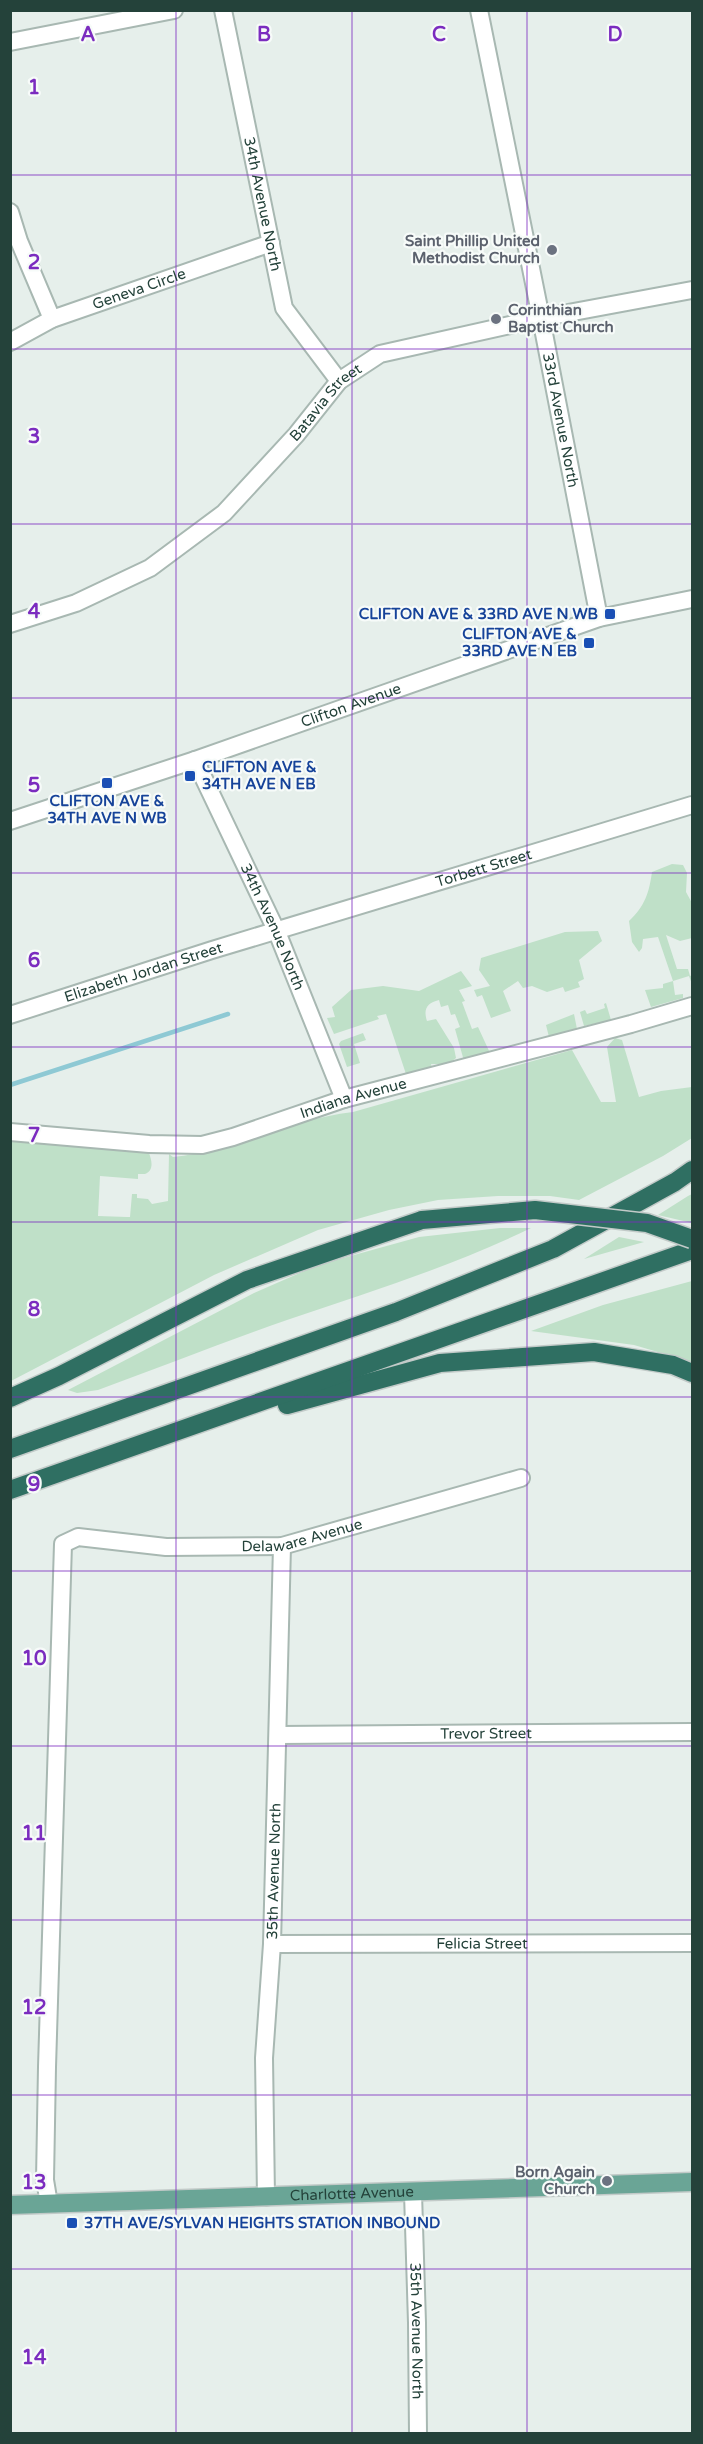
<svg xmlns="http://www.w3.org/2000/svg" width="703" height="2444" viewBox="0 0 703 2444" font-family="'Varela Round',sans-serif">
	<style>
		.green { fill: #bfe0c8 }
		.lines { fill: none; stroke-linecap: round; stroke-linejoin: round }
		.stream { stroke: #8ec9d4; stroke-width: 4.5 }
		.minor-casing { stroke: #a8b8b2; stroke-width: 20 }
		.major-casing { stroke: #c2cac8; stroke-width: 21 }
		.highway-casing { stroke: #c2cac8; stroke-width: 21 }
		.minor { stroke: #fff; stroke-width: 16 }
		.major { stroke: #6aa596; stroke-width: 18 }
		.highway { stroke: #2f6f62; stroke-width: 18 }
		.highway-bridge-casing { stroke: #c2cac8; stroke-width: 21; stroke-linecap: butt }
		.highway-bridge { stroke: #2f6f62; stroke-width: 18 }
		.grid { fill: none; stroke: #7b2cbf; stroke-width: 1.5; stroke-opacity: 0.55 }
		.worship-dot { fill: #6b7280; stroke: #f7fbf9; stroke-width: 2 }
		.transit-dot { fill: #1a4fb4; stroke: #f7fbf9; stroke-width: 2 }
		.labels { text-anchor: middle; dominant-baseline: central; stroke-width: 4.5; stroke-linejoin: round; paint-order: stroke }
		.street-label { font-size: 15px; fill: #24423a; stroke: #f7fbf9 }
		.worship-label { font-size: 15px; font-weight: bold; fill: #5b616d; stroke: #f7fbf9; text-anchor: end }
		.transit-label { font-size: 15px; font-weight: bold; fill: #164399; stroke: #f7fbf9; text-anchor: end }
		.grid-label { font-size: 20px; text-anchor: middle; font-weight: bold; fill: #7b2cbf; stroke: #f7fbf9; stroke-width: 4.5; stroke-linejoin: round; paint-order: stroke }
	</style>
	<rect width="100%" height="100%" fill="#e6efeb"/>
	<g class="green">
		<path d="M672,864l11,1 4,8 -1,19 6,11v35l-12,3 -14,-6 11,34h11l2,7 2,-1v9l-3,-8 -16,5 2,14 8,-1v4l-32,9 -6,-17 18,-2v-4l10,-3 -15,-44 -15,2 -1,9 -3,4 -7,-10 -3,-21c16,-15 20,-28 23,-49z"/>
		<path d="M598,931l4,10 -23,19 5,19 -6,3 2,5 -15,5 -2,-5 -16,5 -15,-6 -9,2 -5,-7 -15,10 8,20 -20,7 -9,-23 -5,2 -3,-7 16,-4 -11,-16 2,-12 84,-26z"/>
		<path d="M461,971l11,15 -13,4 6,11 -3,1 10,27 6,-2 12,26 -26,8 -9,-32 5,-2 -5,-13 -4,1 -3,-10 -7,2 -2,-7c-12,3 -16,9 -12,21l9,-2 18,29 2,10 -8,6h-17l3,13 -25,6 -23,-69 -9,2 2,3 -45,15 -7,-16 8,-1 -3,-10 19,-17 32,-4 36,5z"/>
		<path d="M606,1003l5,17 -27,6 -4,-14 5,-2 2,4 18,-6 -1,-4z"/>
		<path d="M574,1014l3,15 -28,8 -3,-12z"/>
		<path d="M363,1033l3,7 -12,4 6,19 -13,4 -8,-23 2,-3z"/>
		<path d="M615,1038l7,2 17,57 22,-6 31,-4v51l-29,18 -84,44 -29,-4h-52l-60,4 -49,10 -71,20 -104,45 -203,106v-240l138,12c3,8 5,18 -4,21h-7v5l-38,-3 -2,40 29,1h3l2,-23h5v4l11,1 4,5 16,-3 1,-47 4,3c63,-7 118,-38 180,-45l219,-62 29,52h15l-9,-55z"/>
		<path d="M692,1194v29l-34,-8 30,-19z"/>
		<path d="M500,1228h31c-78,38 -161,64 -244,92 -63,22 -126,47 -189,70l-21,3 -9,-3 186,-97 64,-28 101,-28z"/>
		<path d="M619,1237l25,5 -60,17z"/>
		<path d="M692,1281v81l-58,-17 -103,-14 72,-26z"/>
	</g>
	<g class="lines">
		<path class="stream" d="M10,1085l218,-71"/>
		<g class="minor-casing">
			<g id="minor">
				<path id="s1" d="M223,10l61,298 55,73"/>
				<path id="s2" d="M479,10l62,308 58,300"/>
				<path d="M10,42l164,-32"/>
				<path d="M10,212l9,29 33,78"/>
				<path id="s3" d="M10,342l42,-23 219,-76"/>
				<path id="s4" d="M10,624l66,-21 74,-35 74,-55 72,-78 43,-54 41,-27 161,-36 151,-28"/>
				<path id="s5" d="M195,760l82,172 67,167"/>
				<path id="s6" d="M10,821l185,-61 404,-142 93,-19"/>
				<path id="s7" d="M10,1015l202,-65 480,-145"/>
				<path id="s8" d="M10,1132l139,12 53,1 31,-8 111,-38 287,-75 61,-18"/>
				<path id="s9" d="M279,1735l413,-3"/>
				<path id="s10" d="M272,1944l420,-1"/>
				<path id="s11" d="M413,2193l4,130 1,111"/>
				<path id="s12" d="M266,2197l-2,-139 8,-114 10,-398"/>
				<path id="s13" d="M49,2204l-4,-24 2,-113 16,-523 15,-7 88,10 116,-1 239,-68"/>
			</g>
		</g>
		<g class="major-casing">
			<g id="major">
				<path id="s14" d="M10,2205l682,-23"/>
			</g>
		</g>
		<g class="highway-casing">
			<g id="highway">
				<path d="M10,1398l49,-22 188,-96 175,-60"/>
				<path d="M287,1405l153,-42 154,-11 79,13 19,8"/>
				<path d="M10,1449l386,-137 157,-63 122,-67 17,-12"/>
				<path d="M10,1490l682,-240"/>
			</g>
		</g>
		<use href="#minor" class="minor"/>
		<use href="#major" class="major"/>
		<use href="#highway" class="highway"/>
		<g class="highway-bridge-casing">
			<path id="highway-bridge" d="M422,1220l113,-10 112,13 45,16"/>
		</g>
		<use href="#highway-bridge" class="highway-bridge"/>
	</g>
	<path class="grid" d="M176,10v2424M352,10v2424M527,10v2424M10,175h682M10,349h682M10,524h682M10,698h682M10,873h682M10,1047h682M10,1222h682M10,1397h682M10,1571h682M10,1746h682M10,1920h682M10,2095h682M10,2269h682"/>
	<g class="worship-dot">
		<circle cx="552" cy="250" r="6"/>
		<circle cx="496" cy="319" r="6"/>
		<circle cx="607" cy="2181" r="6"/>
	</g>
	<g class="transit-dot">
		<rect x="604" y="608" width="12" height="12" rx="3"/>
		<rect x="583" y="637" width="12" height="12" rx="3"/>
		<rect x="184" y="770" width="12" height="12" rx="3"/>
		<rect x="101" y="777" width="12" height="12" rx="3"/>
		<rect x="66" y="2217" width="12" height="12" rx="3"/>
	</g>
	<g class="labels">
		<g class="street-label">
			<text stroke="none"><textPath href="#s1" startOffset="198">34th Avenue North</textPath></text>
			<text stroke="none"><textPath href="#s3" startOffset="140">Geneva Circle</textPath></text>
			<text stroke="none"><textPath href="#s4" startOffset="394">Batavia Street</textPath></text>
			<text stroke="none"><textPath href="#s2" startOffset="418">33rd Avenue North</textPath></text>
			<text stroke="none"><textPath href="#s6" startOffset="360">Clifton Avenue</textPath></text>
			<text stroke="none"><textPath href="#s7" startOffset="496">Torbett Street</textPath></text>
			<text stroke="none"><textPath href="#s5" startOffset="184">34th Avenue North</textPath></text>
			<text stroke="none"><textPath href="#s7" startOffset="140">Elizabeth Jordan Street</textPath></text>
			<text stroke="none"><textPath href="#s8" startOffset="351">Indiana Avenue</textPath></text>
			<text stroke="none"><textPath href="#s13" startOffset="903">Delaware Avenue</textPath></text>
			<text stroke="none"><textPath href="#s9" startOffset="207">Trevor Street</textPath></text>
			<text stroke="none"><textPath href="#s12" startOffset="326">35th Avenue North</textPath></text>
			<text stroke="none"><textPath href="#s10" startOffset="210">Felicia Street</textPath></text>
			<text stroke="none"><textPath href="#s14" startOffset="342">Charlotte Avenue</textPath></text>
			<text stroke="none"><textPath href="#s11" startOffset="138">35th Avenue North</textPath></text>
		</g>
		<g class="worship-label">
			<text x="540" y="241">Saint Phillip United<tspan x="540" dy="17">Methodist Church</tspan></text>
			<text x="508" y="310" text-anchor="start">Corinthian<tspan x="508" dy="17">Baptist Church</tspan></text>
			<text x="595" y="2172">Born Again<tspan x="595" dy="17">Church</tspan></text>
		</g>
		<g class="transit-label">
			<text x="598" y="614">CLIFTON AVE &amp; 33RD AVE N WB</text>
			<text x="577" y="634">CLIFTON AVE &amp;<tspan x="577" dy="17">33RD AVE N EB</tspan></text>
			<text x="202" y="767" text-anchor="start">CLIFTON AVE &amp;<tspan x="202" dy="17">34TH AVE N EB</tspan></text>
			<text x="107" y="801" text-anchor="middle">CLIFTON AVE &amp;<tspan x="107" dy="17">34TH AVE N WB</tspan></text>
			<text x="84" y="2223" text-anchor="start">37TH AVE/SYLVAN HEIGHTS STATION INBOUND</text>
		</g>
	</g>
	<g class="grid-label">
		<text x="88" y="41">A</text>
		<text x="264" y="41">B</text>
		<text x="439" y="41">C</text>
		<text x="615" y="41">D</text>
		<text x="34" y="94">1</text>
		<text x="34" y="269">2</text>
		<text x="34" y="443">3</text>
		<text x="34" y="618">4</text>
		<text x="34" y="792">5</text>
		<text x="34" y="967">6</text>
		<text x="34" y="1142">7</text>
		<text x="34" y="1316">8</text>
		<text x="34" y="1491">9</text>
		<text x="34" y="1665">10</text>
		<text x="34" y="1840">11</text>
		<text x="34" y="2014">12</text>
		<text x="34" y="2189">13</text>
		<text x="34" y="2364">14</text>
	</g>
	<rect width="703" height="2444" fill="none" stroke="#24423a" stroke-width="24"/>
</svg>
